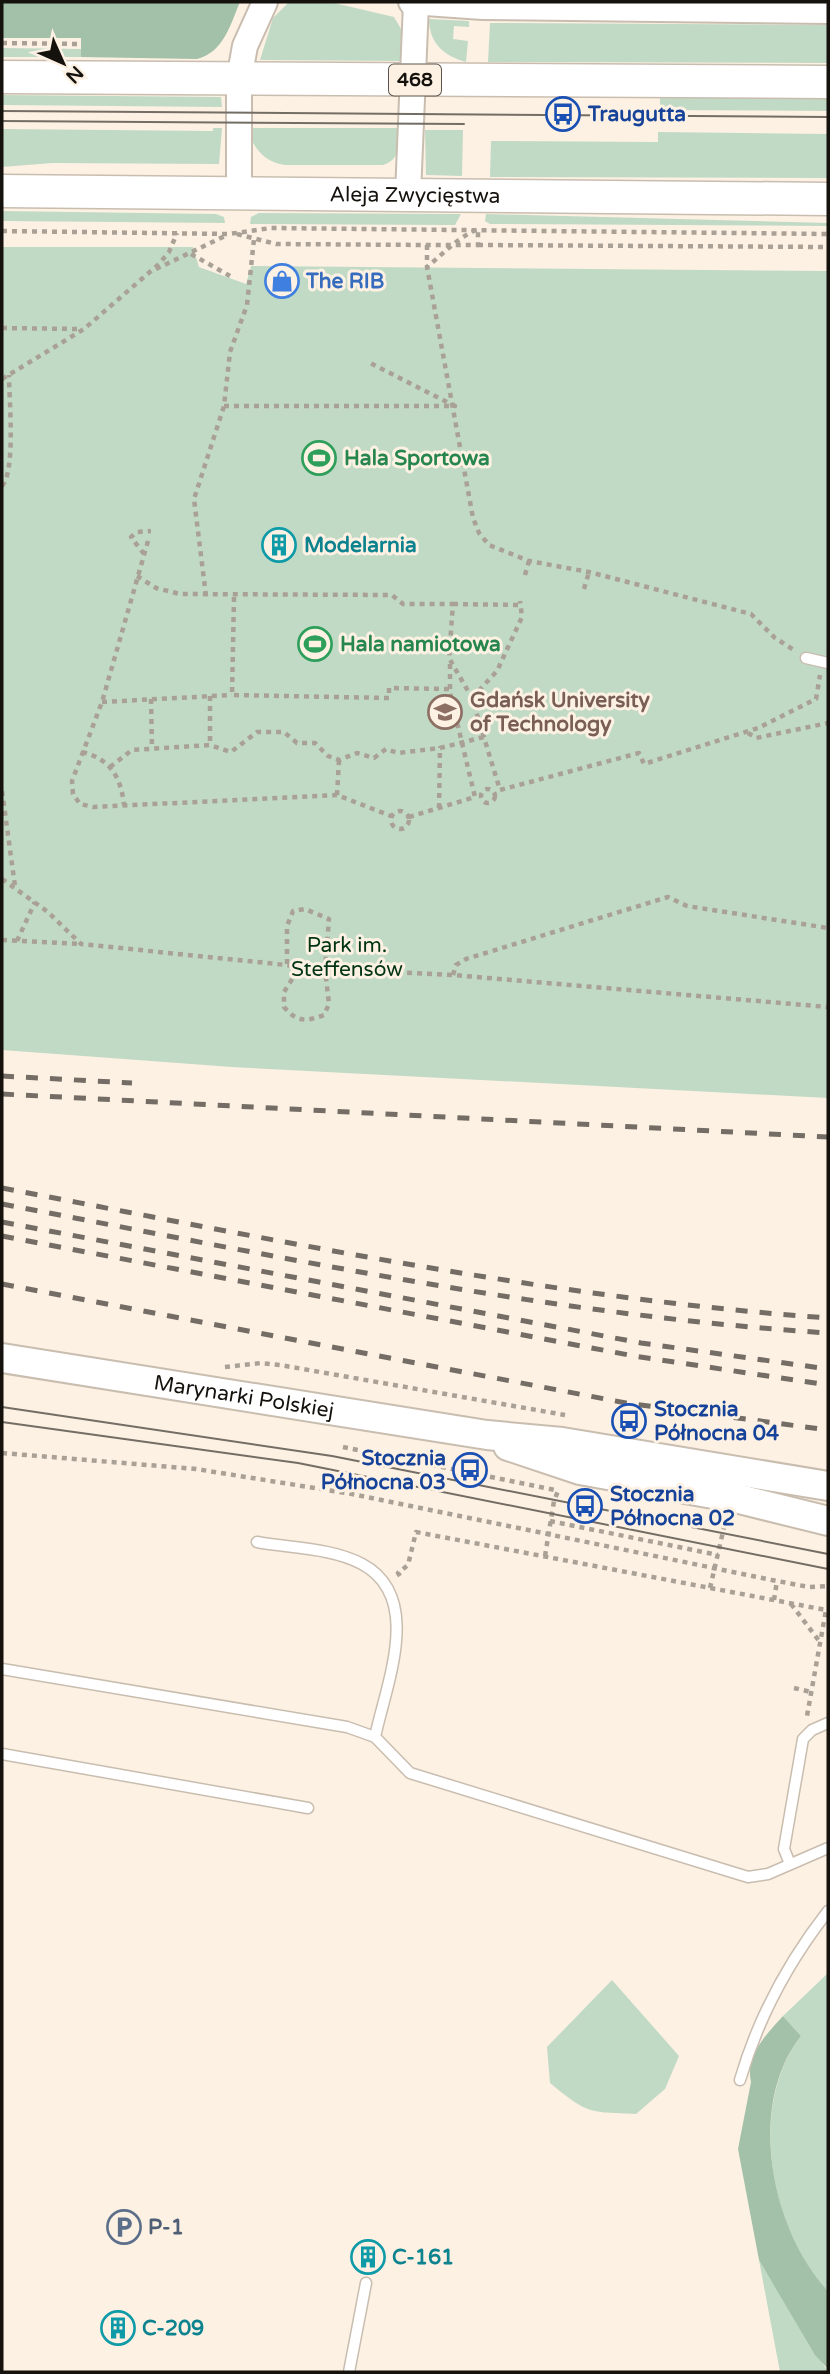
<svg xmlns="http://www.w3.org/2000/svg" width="830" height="2374" viewBox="0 0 830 2374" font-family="'Varela Round',sans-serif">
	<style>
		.green { fill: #c1dac5 }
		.forest { fill: #a3c1a8 }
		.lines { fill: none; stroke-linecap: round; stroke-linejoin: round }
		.service-casing { stroke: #c9bdb0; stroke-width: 13 }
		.tertiary-casing { stroke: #c9bdb0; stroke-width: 28 }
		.secondary-casing { stroke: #c9bdb0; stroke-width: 32 }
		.primary-casing { stroke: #c9bdb0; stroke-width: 35 }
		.path { stroke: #aaa196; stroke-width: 4.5; stroke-dasharray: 5 5; stroke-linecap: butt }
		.service { stroke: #fff; stroke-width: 10 }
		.tertiary { stroke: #fff; stroke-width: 24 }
		.secondary { stroke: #fff; stroke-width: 28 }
		.primary { stroke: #fff; stroke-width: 32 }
		.tram { stroke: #746d65; stroke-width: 2 }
		.rail { stroke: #746d65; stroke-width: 5; stroke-dasharray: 12 12; stroke-linecap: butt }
		.labels { text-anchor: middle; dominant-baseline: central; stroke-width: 6; stroke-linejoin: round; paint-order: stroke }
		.shield { fill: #fdf1e3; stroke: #5b544d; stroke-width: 2 }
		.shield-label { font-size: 19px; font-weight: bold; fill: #15110d }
		.transit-label { font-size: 21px; font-weight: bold; fill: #164399; stroke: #fdf1e3; text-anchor: start }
		.street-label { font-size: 21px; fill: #15110d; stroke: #fdf1e3 }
		.shop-label { font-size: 21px; font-weight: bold; fill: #366cbe; stroke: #fdf1e3; text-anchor: start }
		.leisure-label { font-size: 21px; font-weight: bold; fill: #27864d; stroke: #fdf1e3; text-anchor: start }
		.culture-label { font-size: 21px; font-weight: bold; fill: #0d838f; stroke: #fdf1e3; text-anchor: start }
		.education-label { font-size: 21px; font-weight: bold; fill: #785e54; stroke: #fdf1e3; text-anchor: start }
		.park-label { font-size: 21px; fill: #003413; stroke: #fdf1e3 }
		.service-label { font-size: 21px; font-weight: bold; fill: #4e5e75; stroke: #fdf1e3; text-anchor: start }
	</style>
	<rect width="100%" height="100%" fill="#fdf1e3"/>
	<g class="green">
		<path d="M289,2h41l64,15 7,12 1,32 -142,-1 13,-42z"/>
		<path d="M429,19l40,2v6l-15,-1 -1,13 15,2 -2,21c-22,-6 -37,-19 -37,-43z"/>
		<path d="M490,23l338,2v38l-340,-1z"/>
		<path d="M2,48l80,1 -1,8h-79z"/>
		<path d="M2,95l219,2 1,10 -220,-2z"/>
		<path d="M660,95l168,4v12l-168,-1z"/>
		<path d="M213,128h9l-3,36 -167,-1 -50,4v-38l211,2z"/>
		<path d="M247,128h153c0,16 1,31 -17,37h-98c-21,-3 -32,-17 -38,-37z"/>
		<path d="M425,130h38l-1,46 -36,-1z"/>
		<path d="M658,132l170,2v44l-338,-1 1,-36 167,1z"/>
		<path d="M2,211l214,3 8,3 1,6 -223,-2z"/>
		<path d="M259,213l202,1 -6,11 -205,-1 1,-7z"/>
		<path d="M486,214l342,9v3l-338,-2 -5,-3z"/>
		<path d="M2,247h191l6,20 47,17 5,-18 577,5v827l-596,-31 -230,-17z"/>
		<path d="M828,1973v318c-58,-61 -81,-186 -27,-255l-18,-20z"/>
		<path d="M612,1980l67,76 -14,33 -29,25c-48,-2 -48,0 -86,-31l-3,-36z"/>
		<path d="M759,2260l69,112h-48z"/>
	</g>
	<g class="forest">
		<path d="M2,2h238c-10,23 -16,50 -43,57l-116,-2v-19h-79z"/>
		<path d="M783,2016l18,20c-55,69 -30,194 27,255v78l-13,-14 -56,-95 -21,-111 13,-67c-6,-27 15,-47 32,-66z"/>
	</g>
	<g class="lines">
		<g class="service-casing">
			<g id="service">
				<path d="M806,658l22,5"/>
				<path d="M257,1542c33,6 76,6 105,22 62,33 24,120 13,173l35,36 338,104 20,-3 60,-26"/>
				<path d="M2,1669l345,58 28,10"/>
				<path d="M2,1754l306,54"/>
				<path d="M790,1864l-6,-15 19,-110 9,-9 16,-7"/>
				<path d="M740,2080c18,-62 49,-119 88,-169"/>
				<path d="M349,2372l17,-89"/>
			</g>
		</g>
		<g class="tertiary-casing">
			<g id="tertiary">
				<path d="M411,2l72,5 345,4"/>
				<path d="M239,193v-114l6,-33 20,-44"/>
				<path d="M408,194l8,-191"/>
			</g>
		</g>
		<g class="secondary-casing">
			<g id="secondary">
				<path id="s1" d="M2,1358l485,77 75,7 266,44"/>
				<path d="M508,1446l72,24 155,28 93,23"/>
			</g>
		</g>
		<g class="primary-casing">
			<g id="primary">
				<path d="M2,77l826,5"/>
				<path id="s2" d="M2,191l826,8"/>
			</g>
		</g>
		<g class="path">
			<path d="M2,43l76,1"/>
			<path d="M2,231l227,3 42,-6 557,6"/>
			<path d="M237,234l39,10 151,1h51v-16c-21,9 -34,24 -51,38"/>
			<path d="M427,245v22l46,251 6,15 10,12 40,16 60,11 162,42 24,24 19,12"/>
			<path d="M478,245l350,2"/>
			<path d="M191,254l39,22"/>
			<path d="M156,269l71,-34"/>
			<path d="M2,328l79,1"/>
			<path d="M2,379l82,-50 75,-65 10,-12 8,-19"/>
			<path d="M224,406h231l-87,-44"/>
			<path d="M2,486c14,-15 7,-88 7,-111"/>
			<path d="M148,541l-46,161 -30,79 1,13 7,10 14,3 243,-12 54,21"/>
			<path d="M144,554l-13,-17 6,-5 14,-1"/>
			<path d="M525,575l4,-14"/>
			<path d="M137,576l19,12 24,6 212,1 11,9h50l-4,54 23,40 28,92 139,-37 5,11 114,-36 58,-29 4,-24"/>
			<path d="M584,589l5,-17"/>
			<path d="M206,596l-12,-97 30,-93 6,-54 17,-47 7,-66"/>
			<path d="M234,597l-2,98 157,3v-10l61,1"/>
			<path d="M453,604l65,1"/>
			<path d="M210,696v49"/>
			<path d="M472,698l25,-27 25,-54 -2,-16"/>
			<path d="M151,699l1,48"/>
			<path d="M102,702l130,-7"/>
			<path d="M748,733l8,5 72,-15"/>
			<path d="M82,752c29,7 39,26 42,53"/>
			<path d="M110,767l22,-17 78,-5 21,7 26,-20h27l13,11h18l13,13 11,4 18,-7 17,5 12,-9 12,4 42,-5"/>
			<circle cx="488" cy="796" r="7"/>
			<path d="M2,791l13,95"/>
			<path d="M337,795l2,-35"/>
			<path d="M439,808l1,-60 44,-11"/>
			<circle cx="400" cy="820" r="9"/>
			<path d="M409,817l66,-20 -25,-104v-34"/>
			<path d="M2,879l46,33 33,32 244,25 128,6 375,32"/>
			<path d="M2,940l79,4"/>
			<path d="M17,941l18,-39"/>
			<path d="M287,964v-38l6,-15 12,-2 24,10 -4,50 4,35 -5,11c-19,7 -27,7 -40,-8v-15l17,-27"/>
			<path d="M453,975l3,-10 10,-6 202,-62 19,9 141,22"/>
			<path d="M225,1367l36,-4 19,2 285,50"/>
			<path d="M343,1447l212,43"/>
			<path d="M2,1453l194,16 156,25 425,87 32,6 19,-1"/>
			<path d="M550,1521l168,34"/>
			<path d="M545,1556l9,-55 4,-10"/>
			<path d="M400,1576l-2,-3 10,-8 8,-33 410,78 -19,106"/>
			<path d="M710,1588l15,-65h-3"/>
			<path d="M774,1600l3,-19"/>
			<path d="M791,1604l29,38"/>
			<path d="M794,1688l17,4"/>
		</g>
		<use href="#service" class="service"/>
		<use href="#tertiary" class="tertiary"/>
		<use href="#secondary" class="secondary"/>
		<use href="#primary" class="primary"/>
		<g class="tram">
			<path d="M2,111l826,6"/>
			<path d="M2,121l462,3"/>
			<path d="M2,1407l330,49 496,98"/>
			<path d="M2,1422l296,41 530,106"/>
		</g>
		<g class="rail">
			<path d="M2,1076l130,7"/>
			<path d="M2,1094l826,43"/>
			<path d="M2,1188c274,52 547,110 826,130"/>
			<path d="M2,1204c274,52 547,111 826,129"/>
			<path d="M2,1222l639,121 187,26"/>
			<path d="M2,1236l632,120 194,29"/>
			<path d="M2,1284l624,119 202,27"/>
		</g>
	</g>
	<defs>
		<g id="bus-ring" transform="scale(1.75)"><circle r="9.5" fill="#fdf1e3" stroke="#1a4fb4" stroke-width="1.5"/><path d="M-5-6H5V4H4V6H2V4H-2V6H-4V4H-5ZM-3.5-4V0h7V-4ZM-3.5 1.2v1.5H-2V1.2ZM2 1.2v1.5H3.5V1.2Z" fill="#1a4fb4"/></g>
		<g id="shop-ring" transform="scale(1.75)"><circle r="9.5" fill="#fdf1e3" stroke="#3f7fe0" stroke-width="1.5"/><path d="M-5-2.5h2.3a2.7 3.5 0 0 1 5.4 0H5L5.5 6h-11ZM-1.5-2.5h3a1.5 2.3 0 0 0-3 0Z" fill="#3f7fe0"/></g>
		<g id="stadium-ring" transform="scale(1.75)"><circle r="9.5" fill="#fdf1e3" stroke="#2e9e5b" stroke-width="1.5"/><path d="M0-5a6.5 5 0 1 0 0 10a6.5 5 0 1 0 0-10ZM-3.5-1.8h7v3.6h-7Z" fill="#2e9e5b"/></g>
		<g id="building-ring" transform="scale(1.75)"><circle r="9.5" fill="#fdf1e3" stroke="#0f9aa8" stroke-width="1.5"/><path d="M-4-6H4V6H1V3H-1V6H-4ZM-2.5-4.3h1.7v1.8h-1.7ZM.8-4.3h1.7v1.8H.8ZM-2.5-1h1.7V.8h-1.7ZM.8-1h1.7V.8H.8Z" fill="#0f9aa8"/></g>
		<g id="university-ring" transform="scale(1.75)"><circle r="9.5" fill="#fdf1e3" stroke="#8d6e63" stroke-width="1.5"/><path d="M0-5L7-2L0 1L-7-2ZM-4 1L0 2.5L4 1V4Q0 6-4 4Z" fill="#8d6e63"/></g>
		<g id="parking-ring" transform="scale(1.75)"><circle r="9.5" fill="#fdf1e3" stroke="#5c6f8a" stroke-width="1.5"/><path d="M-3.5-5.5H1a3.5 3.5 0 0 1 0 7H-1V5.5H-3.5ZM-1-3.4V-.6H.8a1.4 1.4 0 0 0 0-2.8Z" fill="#5c6f8a"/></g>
	</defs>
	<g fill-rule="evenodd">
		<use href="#bus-ring" x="563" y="114"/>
		<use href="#shop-ring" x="282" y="281"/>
		<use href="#stadium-ring" x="319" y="458"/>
		<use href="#building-ring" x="279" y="545"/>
		<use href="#stadium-ring" x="315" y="644"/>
		<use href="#university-ring" x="445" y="712"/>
		<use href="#bus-ring" x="629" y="1421"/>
		<use href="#bus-ring" x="470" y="1470"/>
		<use href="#bus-ring" x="585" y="1506"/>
		<use href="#parking-ring" x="124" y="2227"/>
		<use href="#building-ring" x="368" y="2257"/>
		<use href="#building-ring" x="118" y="2328"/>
	</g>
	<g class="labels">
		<rect class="shield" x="389" y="64.5" width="52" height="31" rx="5"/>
		<g class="shield-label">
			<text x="415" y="80">468</text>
		</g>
		<g class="transit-label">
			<text x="588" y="114">Traugutta</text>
			<text x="654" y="1409">Stocznia<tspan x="654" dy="24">Północna 04</tspan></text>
			<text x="446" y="1458" text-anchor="end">Stocznia<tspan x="446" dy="24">Północna 03</tspan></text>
			<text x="610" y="1494">Stocznia<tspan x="610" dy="24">Północna 02</tspan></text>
		</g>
		<g class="street-label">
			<text stroke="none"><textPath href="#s2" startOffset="413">Aleja Zwycięstwa</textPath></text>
			<text stroke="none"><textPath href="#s1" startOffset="245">Marynarki Polskiej</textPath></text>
		</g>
		<g class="shop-label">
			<text x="306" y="281">The RIB</text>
		</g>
		<g class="leisure-label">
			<text x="344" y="458">Hala Sportowa</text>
			<text x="340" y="644">Hala namiotowa</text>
		</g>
		<g class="culture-label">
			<text x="304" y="545">Modelarnia</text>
			<text x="392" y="2257">C-161</text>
			<text x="142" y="2328">C-209</text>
		</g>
		<g class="education-label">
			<text x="470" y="700">Gdańsk University<tspan x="470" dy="24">of Technology</tspan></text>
		</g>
		<g class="park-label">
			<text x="347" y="945">Park im.<tspan x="347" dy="24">Steffensów</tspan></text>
		</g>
		<g class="service-label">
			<text x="148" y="2227">P-1</text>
		</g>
	</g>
	<rect width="830" height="2374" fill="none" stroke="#15110d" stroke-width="7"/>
	<g transform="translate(63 63) rotate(135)" stroke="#fdf1e3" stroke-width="5" paint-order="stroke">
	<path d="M0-5L12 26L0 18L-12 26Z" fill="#15110d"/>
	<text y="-10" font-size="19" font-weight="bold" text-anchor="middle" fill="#15110d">N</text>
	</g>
</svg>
